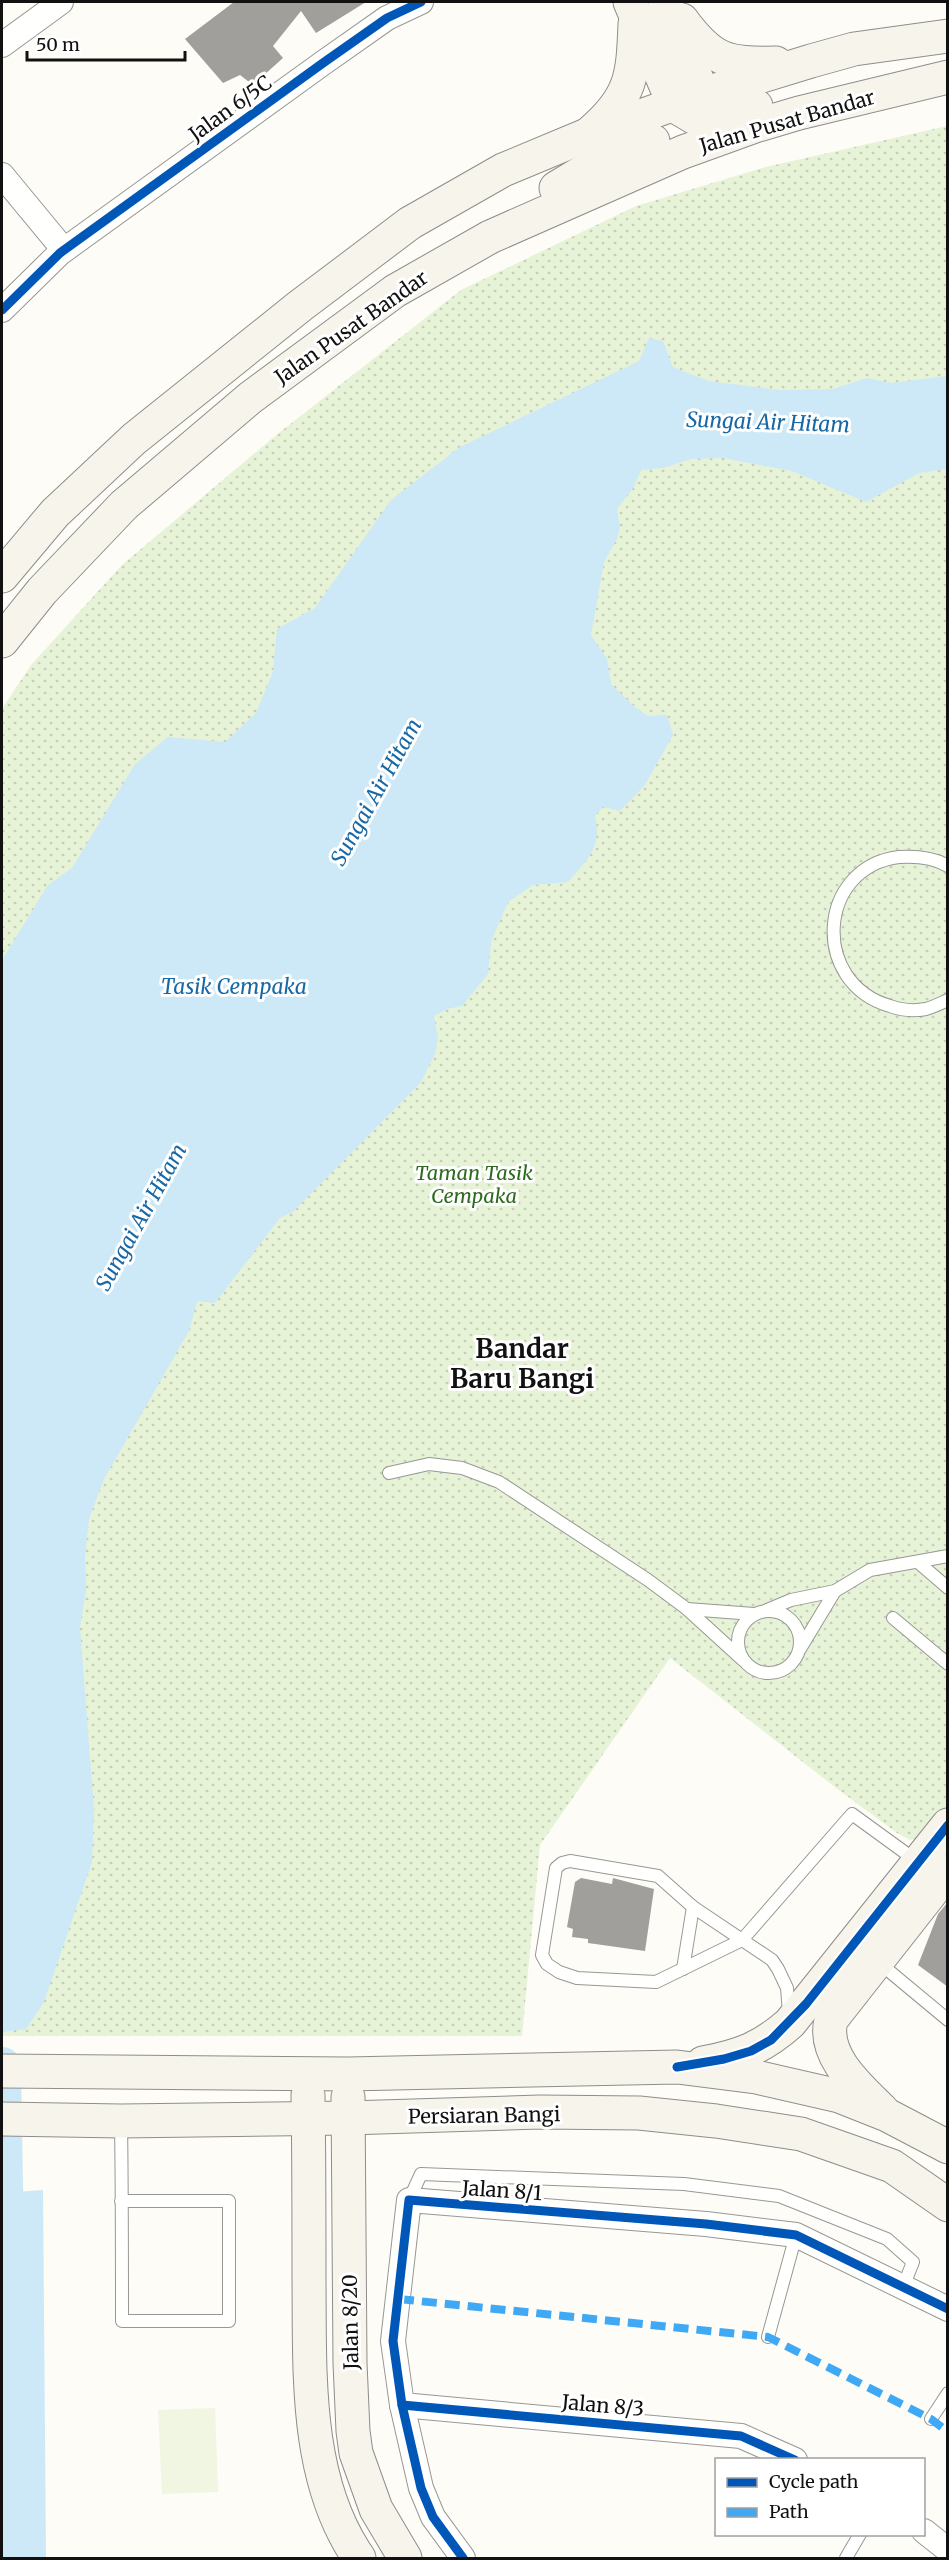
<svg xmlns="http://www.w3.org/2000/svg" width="949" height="2560" viewBox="0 0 949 2560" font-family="Merriweather,serif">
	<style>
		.park { fill: url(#park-dots) }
		.pitch { fill: #f0f6e1 }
		.water { fill: #cde8f7 }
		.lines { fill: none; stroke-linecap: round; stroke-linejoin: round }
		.river { stroke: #cde8f7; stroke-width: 38 }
		.building { fill: #a19f9c }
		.lane-casing { stroke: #979795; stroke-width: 14 }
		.street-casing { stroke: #979795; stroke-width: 26 }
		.secondary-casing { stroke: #8e8d8b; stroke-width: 35 }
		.lane { stroke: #fffffe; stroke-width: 12 }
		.street { stroke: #fffffe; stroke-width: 24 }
		.secondary { stroke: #f6f4eb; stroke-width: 33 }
		.quiet { stroke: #3fa9f5; stroke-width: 8; stroke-dasharray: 15 8; stroke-linecap: butt }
		.cycleway-casing { stroke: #fff; stroke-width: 13 }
		.cycleway { stroke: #0057b8; stroke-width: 9 }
		.labels { text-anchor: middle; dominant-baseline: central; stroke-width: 6; stroke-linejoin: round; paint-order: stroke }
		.street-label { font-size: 20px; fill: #111; stroke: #fff }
		.park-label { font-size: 20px; font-style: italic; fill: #2f6b1f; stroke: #fff }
		.water-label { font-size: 21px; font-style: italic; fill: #1768a6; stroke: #fff }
		.district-label { font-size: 26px; font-weight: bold; fill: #111; stroke: #fff }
	</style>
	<defs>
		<pattern id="park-dots" width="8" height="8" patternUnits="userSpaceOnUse" patternTransform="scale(1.5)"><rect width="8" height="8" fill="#e7f3d7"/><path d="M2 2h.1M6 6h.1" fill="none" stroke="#c5cfb8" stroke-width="1.8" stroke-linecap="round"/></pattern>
	</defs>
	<rect width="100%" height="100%" fill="#fdfcf7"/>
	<path class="park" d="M947,126v1681l-23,30 -14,3 -13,-7 -61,-45 -166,-130 -130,187 -18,191h-520v-1327l29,-44 91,-100 153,-129 186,-146 175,-84 130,-39z"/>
	<path class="pitch" d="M215,2408l3,84 -56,2 -4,-84z"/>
	<g class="water">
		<path d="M649,338l14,3 10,26 35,14 72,9 53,-1 34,-11 24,5 56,-7v93l-28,4 -53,29 -74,-31 -69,-13 -32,1 -28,9 -22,2 -7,17 -17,22 3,17 -3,13 -13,23 -13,73 16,24 4,25 25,24 12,8 19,-1 6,20 -28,50 -25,26 -17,-4 -8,9c7,32 -7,43 -27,66l-35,3 -25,17 -17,40 -3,32 -26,32 -15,3 -13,7 4,21 -3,17 -14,28 -127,129 -14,7 -65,85 -18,-2 -8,30 -85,148 -15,40 -4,37 1,34 -6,37 14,183 -2,52 -48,140 -18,27 -24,3v-1072l46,-75 24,-17 63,-104 33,-27 57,5 31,-29 17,-41 4,-43 38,-21 76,-108 69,-53 179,-86z"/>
		<path d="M43,2190l3,368h-44v-365z"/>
	</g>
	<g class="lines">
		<path class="river" d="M2,2066l3,179"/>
	</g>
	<g class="building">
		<path d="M234,2h132l-50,31 -15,-22 -28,35 10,12 -30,27 -13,-10 -17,8 -38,-44z"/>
		<path d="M581,1878l31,6 1,-6 41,11 -9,62 -57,-8v-4l-16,-2 1,-8 -6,-2 8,-45z"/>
		<path d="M948,1902v85l-30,-22 20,-51z"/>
	</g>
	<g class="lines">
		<g class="lane-casing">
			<g id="lane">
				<path d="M948,866c-15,-9 -32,-10 -49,-9 -82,10 -89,126 -9,149 11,4 25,5 36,3 7,-2 15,-6 22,-9"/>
				<path d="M389,1473l40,-9 33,4 37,14 149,98 39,29 56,51"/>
				<path d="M919,1563l29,25"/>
				<path d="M687,1609l67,5"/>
				<path d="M767,1610l24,-10 44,-9 35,-21 78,-14"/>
				<circle cx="769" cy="1642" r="31"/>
				<path d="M893,1618l55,46"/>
				<path d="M800,1649l35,-58"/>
				<path d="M877,1961l71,59"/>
				<path d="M683,1969l10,-62"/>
				<path d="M789,2013l-2,-25 -9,-19 -6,-9 -79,-53 -35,-31 -88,-15 -8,2 -6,5 -14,87 5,9 12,8 18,6 79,4 86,-42 110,-126 66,48"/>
				<path d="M121,2122c1,66 1,133 1,199h107v-120h-108"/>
				<path d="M409,2200l12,-26 263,10 95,12 108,43 26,23 -10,25"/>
				<path d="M768,2337l28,-102"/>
				<path d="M931,2419l17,-26"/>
				<path d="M846,2558l14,-24"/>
			</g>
		</g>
		<g class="street-casing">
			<g id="street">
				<path d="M2,45l59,-43"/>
				<path d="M2,175l62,75"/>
				<path d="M2,310l58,-57 263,-190 64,-45 34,-16"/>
				<path d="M402,2405l339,31 54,24"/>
				<path d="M924,2531l24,19"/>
				<path d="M463,2558l-30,-41 -12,-29 -19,-83 -9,-64 16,-141 297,24 90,11 152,74"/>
			</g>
		</g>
		<g class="secondary-casing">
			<g id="secondary">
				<path d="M630,2l36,84 12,22 17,10 31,-3 30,-9"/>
				<path d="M665,2l38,92v10l-6,11"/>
				<path d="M682,20c30,41 45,44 94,43"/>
				<path d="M591,132c41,-35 42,-57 44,-108"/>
				<path d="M556,188l43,-26 54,-21"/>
				<path d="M2,576l53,-63 79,-74 166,-133 110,-83 93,-53 84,-35 116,-41 108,-33 43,-12 94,-13"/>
				<path d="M2,641l40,-50 82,-86 126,-107 145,-107 95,-54 193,-85 72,-26 44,-13 149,-36"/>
				<path d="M703,2063c37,-7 59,-15 87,-40l158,-198"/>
				<path d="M2,2071l346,3 329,-7 79,10 83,19 48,19 61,32"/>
				<path d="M308,2095c1,61 1,122 1,184 1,92 -5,200 50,279"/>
				<path d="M348,2097l2,266 3,68 3,22 20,56 29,49"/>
				<path d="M882,2110c-23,-23 -60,-54 -51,-90l117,-149"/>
				<path d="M2,2119l119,2 227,-3 192,-6 99,1 77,8 85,13 91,32 56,39"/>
			</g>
		</g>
		<use href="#lane" class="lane"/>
		<use href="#street" class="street"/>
		<use href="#secondary" class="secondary"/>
		<path class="quiet" d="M399,2299l369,38 163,82 17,13"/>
		<g class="cycleway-casing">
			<g id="cycleway">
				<path d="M2,310l58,-57 263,-190 64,-45 34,-16"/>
				<path d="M677,2067l47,-8 27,-8 20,-11 35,-36 142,-179"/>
				<path d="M402,2405l339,31 54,24"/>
				<path d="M463,2558l-30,-41 -12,-29 -19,-83 -9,-64 16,-141 297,24 90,11 152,74"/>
			</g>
		</g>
		<use href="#cycleway" class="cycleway"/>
	</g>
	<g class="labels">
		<g class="street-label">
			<text transform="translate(230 108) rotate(-36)">Jalan 6/5C</text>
			<text transform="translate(787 121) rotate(-16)">Jalan Pusat Bandar</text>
			<text transform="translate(351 327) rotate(-35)">Jalan Pusat Bandar</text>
			<text transform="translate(484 2115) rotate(-1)">Persiaran Bangi</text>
			<text transform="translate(502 2190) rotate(4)">Jalan 8/1</text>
			<text transform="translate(350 2322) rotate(-91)">Jalan 8/20</text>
			<text transform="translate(603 2405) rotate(5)">Jalan 8/3</text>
		</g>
		<g class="park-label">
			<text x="474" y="1172">Taman Tasik<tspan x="474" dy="23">Cempaka</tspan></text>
		</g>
		<g class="water-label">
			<text transform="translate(768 422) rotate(2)">Sungai Air Hitam</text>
			<text transform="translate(376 792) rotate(-61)">Sungai Air Hitam</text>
			<text x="234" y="986">Tasik Cempaka</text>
			<text transform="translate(141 1217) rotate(-61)">Sungai Air Hitam</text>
		</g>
		<g class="district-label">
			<text x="522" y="1348">Bandar<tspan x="522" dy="30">Baru Bangi</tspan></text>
		</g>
	</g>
	<rect width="949" height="2560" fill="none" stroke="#111111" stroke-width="6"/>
	<rect x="715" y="2458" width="210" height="78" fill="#ffffff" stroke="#a0a0a0" stroke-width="1.5"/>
	<rect x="727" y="2478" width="30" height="9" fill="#0057b8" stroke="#a0a0a0" stroke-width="1.5"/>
	<text x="769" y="2488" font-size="18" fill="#111111">Cycle path</text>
	<rect x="727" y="2508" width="30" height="9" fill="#3fa9f5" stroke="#a0a0a0" stroke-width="1.5"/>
	<text x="769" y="2518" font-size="18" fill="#111111">Path</text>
	<path d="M27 51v9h158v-9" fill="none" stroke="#111111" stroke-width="3"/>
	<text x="36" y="51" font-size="18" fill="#111111" stroke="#ffffff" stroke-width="4.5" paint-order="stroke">50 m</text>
</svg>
